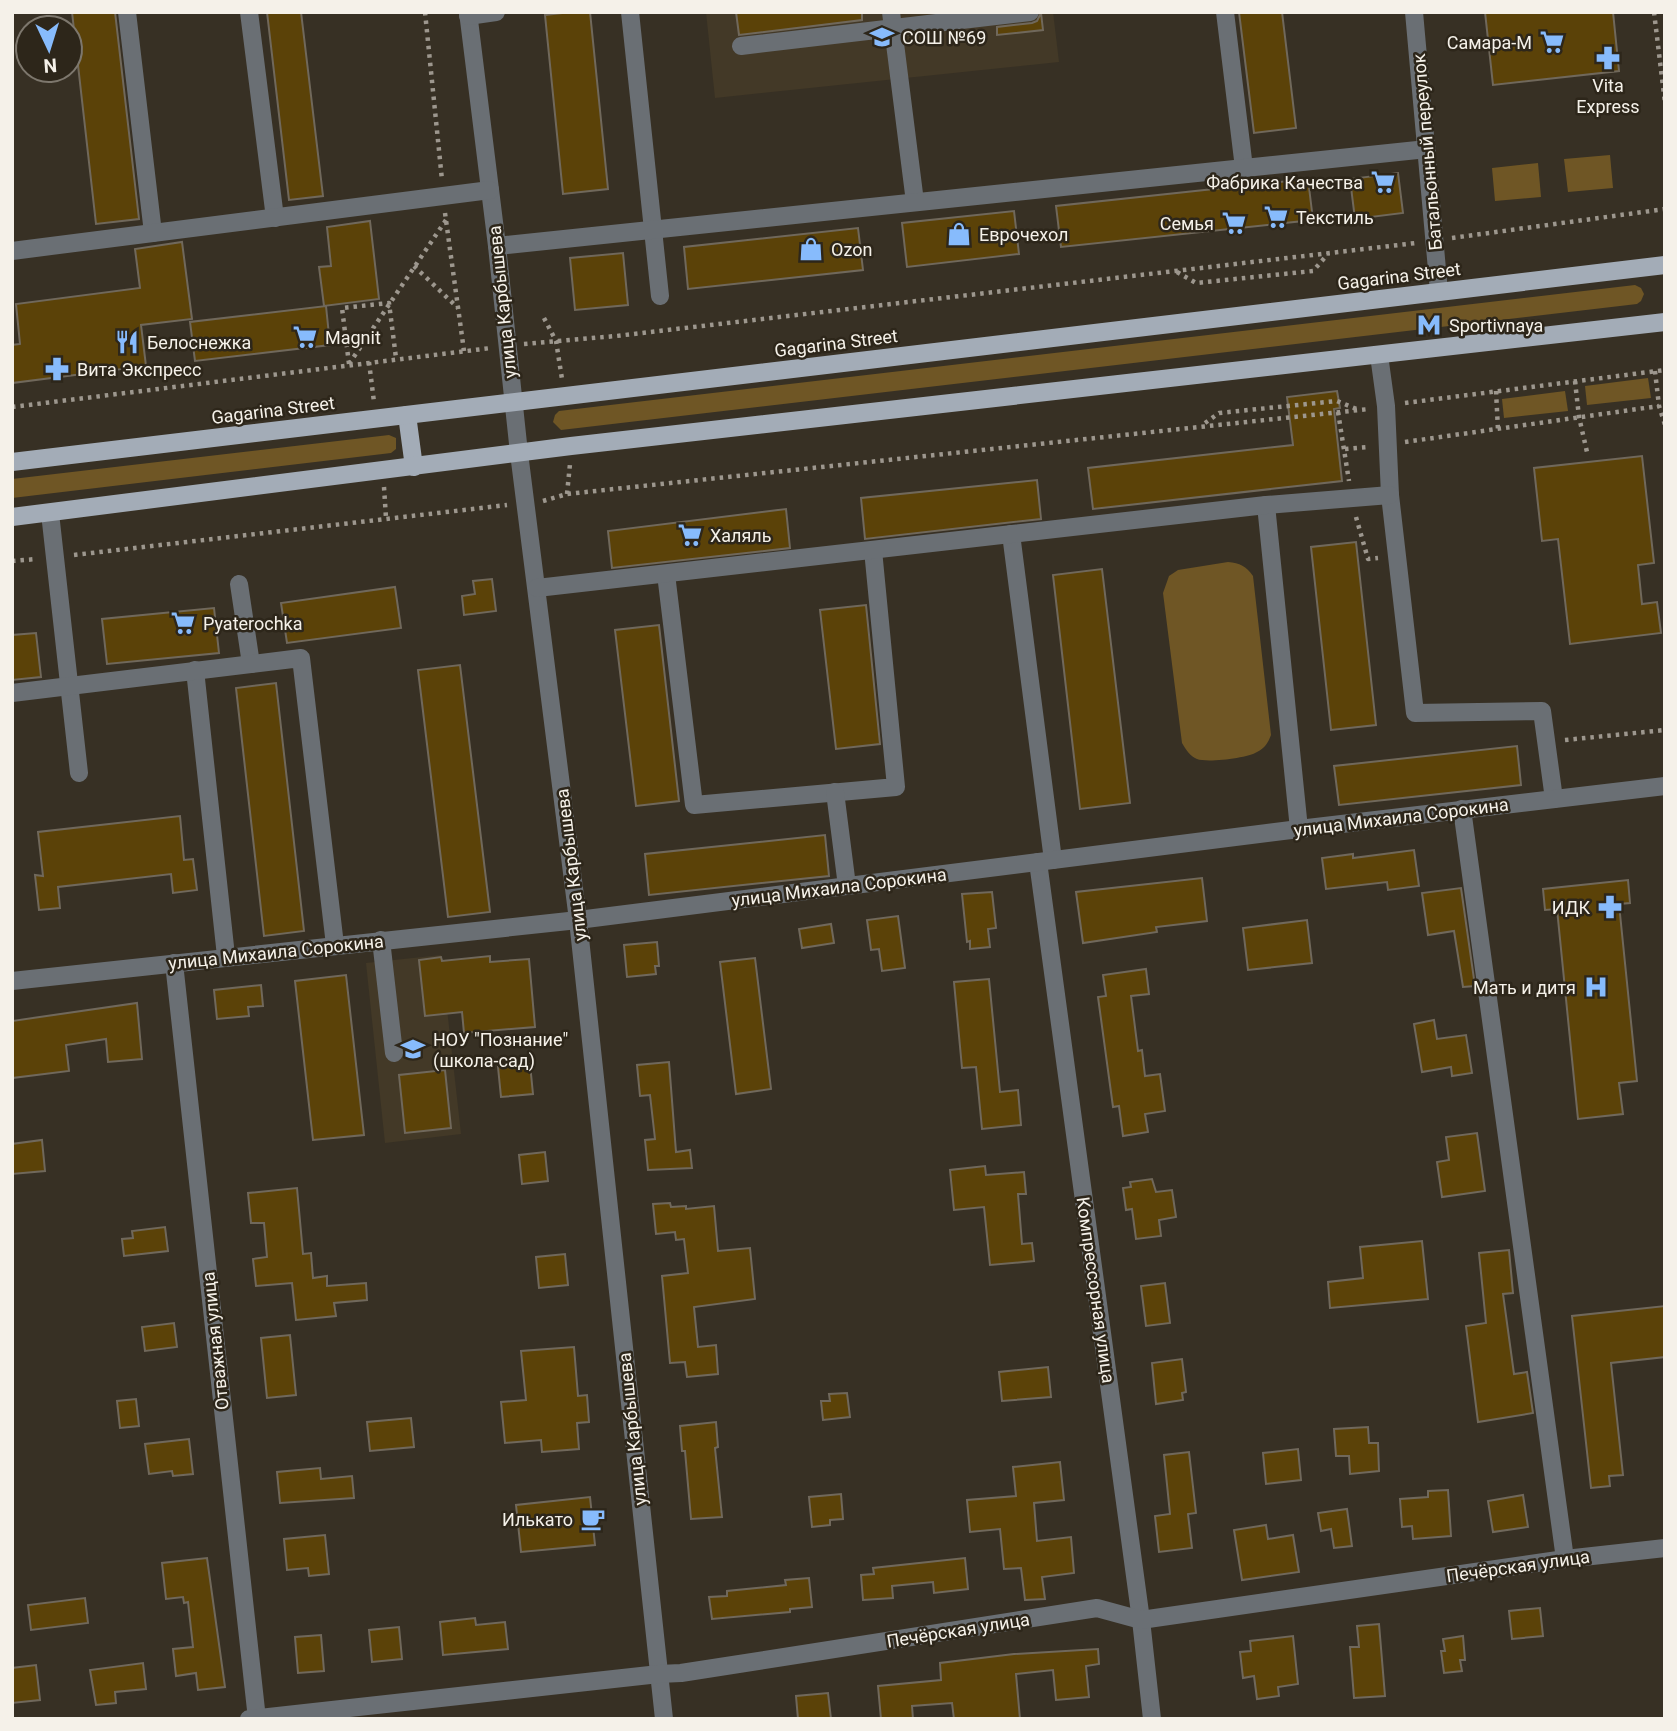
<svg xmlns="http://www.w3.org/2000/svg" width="1677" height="1731" viewBox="0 0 1677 1731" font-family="Roboto,sans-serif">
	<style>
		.built { fill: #433927 }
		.green { fill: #6f5625 }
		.building { fill: #5b4208; stroke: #70685b; stroke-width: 2 }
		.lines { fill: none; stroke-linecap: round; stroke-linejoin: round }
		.path { stroke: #9d978e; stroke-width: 4.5; stroke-dasharray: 3.5 5; stroke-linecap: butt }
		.minor { stroke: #6a6f74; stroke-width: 18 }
		.major { stroke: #a3acb7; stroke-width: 18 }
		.labels { text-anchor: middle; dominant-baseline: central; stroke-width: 5; stroke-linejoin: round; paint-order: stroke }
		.poi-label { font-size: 18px; fill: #f5f1e9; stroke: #2d261a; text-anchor: start }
		.street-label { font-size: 18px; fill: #f5f1e9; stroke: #2d261a }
	</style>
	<rect width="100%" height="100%" fill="#373024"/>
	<g class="built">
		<path d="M706,12h347l6,50 -344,36z"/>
		<path d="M441,955l20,179 -76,9 -19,-180z"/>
	</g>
	<g class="green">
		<path d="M1610,155l3,33 -45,4 -4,-33z"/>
		<path d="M1538,163l3,34 -46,4 -3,-33z"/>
		<path d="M1635,285l6,3 3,6 -3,7 -4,3 -1076,126 -8,-8 2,-7 4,-4z"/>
		<path d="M1648,378l3,20 -64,7 -2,-19z"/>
		<path d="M1565,391l3,20 -64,7 -2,-19z"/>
		<path d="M389,435l7,3v11l-5,4 -379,45v-19z"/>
		<path d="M1228,562c12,1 18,4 25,14l18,159c-3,8 -6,13 -14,17 -9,6 -50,11 -60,7 -7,-3 -11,-9 -15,-16l-19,-150 6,-17 9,-6z"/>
	</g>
	<g class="building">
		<path d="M72,12h43l24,207 -43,5z"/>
		<path d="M267,12h34l22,184 -34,4z"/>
		<path d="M571,12h19l18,177 -45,5 -18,-179z"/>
		<path d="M736,12h126v8l-123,15z"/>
		<path d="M1239,12h43l14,116 -42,5z"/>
		<path d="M1485,12h128l6,59 -126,14z"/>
		<path d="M1041,13l2,17 -46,5v-8l35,-4 5,-2z"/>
		<path d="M1398,173l5,40 -48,6 -5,-40z"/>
		<path d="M1308,179l5,41 -252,27 -5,-41z"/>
		<path d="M1014,211l5,43 -112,13 -5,-44z"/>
		<path d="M370,221l9,78 -55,7 -5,-39 12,-1 -4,-39z"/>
		<path d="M858,228l5,42 -175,19 -4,-42z"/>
		<path d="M182,242l10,77 -51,6 5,41 -134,17v-38l8,-1 -4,-40 124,-16 -5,-39z"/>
		<path d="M623,253l5,52 -53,5 -5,-52z"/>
		<path d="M326,306l4,39 -135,16 -5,-39z"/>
		<path d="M1337,391l3,17 -6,1 8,72 -249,28 -5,-41 205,-23 -6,-48z"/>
		<path d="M1642,456l12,107 -16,2 4,39 15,-2 4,31 -91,11 -12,-105 -16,2 -8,-73z"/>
		<path d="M1037,480l4,39 -176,20 -4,-41z"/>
		<path d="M786,509l4,39 -178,20 -4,-37z"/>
		<path d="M1356,542l20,183 -45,5 -20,-183z"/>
		<path d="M1102,569l28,234 -50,6 -27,-234z"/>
		<path d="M492,579l4,32 -32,4 -2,-19 13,-2 -2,-13z"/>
		<path d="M395,587l6,41 -114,15 -6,-40z"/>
		<path d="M866,605l14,139 -44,5 -16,-139z"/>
		<path d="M214,608l5,45 -112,11 -5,-45z"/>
		<path d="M659,625l20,176 -43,5 -21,-176z"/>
		<path d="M36,633l5,44 -29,3v-45z"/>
		<path d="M460,665l30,247 -42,5 -30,-247z"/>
		<path d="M276,683l28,248 -40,5 -28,-248z"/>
		<path d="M1517,746l4,39 -182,20 -5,-39z"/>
		<path d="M180,816l4,44 9,-1 4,31 -24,3 -2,-19 -113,13 2,21 -21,2 -4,-35 8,1 -5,-44z"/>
		<path d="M825,835l4,41 -180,19 -4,-41z"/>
		<path d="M1414,850l5,36 -31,4 -1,-8 -61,7 -4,-31 31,-4v4z"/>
		<path d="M1202,878l5,43 -51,6 1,5 -74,11 -7,-51z"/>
		<path d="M1628,880l2,23 -11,1 18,177 -18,2 4,31 -45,5 -21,-210 -12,1 -2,-21z"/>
		<path d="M1461,888l14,98 -12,1 -9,-56 -26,4 -6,-42z"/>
		<path d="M992,892l4,36 -8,1 2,18 -20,2v-8l-3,1 -5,-48z"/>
		<path d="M898,916l7,52 -23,3 -3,-22 -8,1 -4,-30z"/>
		<path d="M1307,920l5,43 -64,7 -5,-42z"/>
		<path d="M831,924l3,19 -32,5 -3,-19z"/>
		<path d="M657,942l2,24h-4l1,8 -29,3 -3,-32z"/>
		<path d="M490,956v6l39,-3 6,68 -71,6 -2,-21 -37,4 -6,-56 22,-3 1,4z"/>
		<path d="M755,958l16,131 -35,5 -16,-132z"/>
		<path d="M1146,969l3,25 -18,2 7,55 4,-1 3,26 15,-2 5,37 -20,3 3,18 -25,4 -4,-30 -6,1 -15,-110 8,-1 -3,-21z"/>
		<path d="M346,975l18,160 -51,5 -18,-159z"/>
		<path d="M989,979l11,113 18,-2 3,35 -39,4 -6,-62 -14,1 -8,-86z"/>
		<path d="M261,985l2,21 -15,1 1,9 -32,3 -3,-29z"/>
		<path d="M137,1003l5,56 -34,3 -2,-23 -40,6 3,26 -57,7v-57z"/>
		<path d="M1434,1020l3,19 29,-4 6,38 -20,3 -1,-9 -29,5 -8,-48z"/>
		<path d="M669,1062l7,90 14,-2 2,18 -44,2 -3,-30 10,-1 -5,-44 -10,1 -3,-31z"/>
		<path d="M530,1064l3,30 -32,3 -3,-30z"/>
		<path d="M445,1070l6,58 -46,5 -6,-58z"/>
		<path d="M1477,1133l8,58 -43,6 -5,-35 12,-2 -3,-23z"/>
		<path d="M42,1140l3,31 -33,3v-30z"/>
		<path d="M545,1152l3,29 -26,3 -3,-29z"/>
		<path d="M985,1166l1,9 38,-3 2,22h-8l4,50 10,-1 2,18 -44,4 -6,-58 -30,3 -4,-40z"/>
		<path d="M1152,1179l4,13 16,-2 4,27 -17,3 2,16 -25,3 -4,-30 -6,1 -3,-22 8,-1 -1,-5z"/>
		<path d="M297,1188l6,66 8,-1 2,25 14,-2v10l39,-3 1,17 -33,3 2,13 -40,4 -4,-37 -36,3 -3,-27 14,-2 -3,-34h-13l-3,-30z"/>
		<path d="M670,1203l1,4 15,-1v3l28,-3 4,45 32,-3 5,51 -61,8 4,40 18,-2 2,29 -31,3 -2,-15 -15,1 -8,-87 26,-3 -4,-34 -8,1 -1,-8 -19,2 -3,-30z"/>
		<path d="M165,1227l3,24 -44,5 -2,-17 11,-1 -1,-7z"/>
		<path d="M1422,1241l6,58 -98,9 -2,-26 35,-4 -3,-31z"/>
		<path d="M1509,1250l4,43 -10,1 11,80 13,-2 6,41 -55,9 -12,-96 20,-3 -7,-70z"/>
		<path d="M565,1254l3,31 -29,3 -3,-31z"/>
		<path d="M1165,1283l5,40 -24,3 -5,-40z"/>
		<path d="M1665,1306v51l-54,6 12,112 -14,1 1,10 -19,2 -19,-172z"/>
		<path d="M174,1323l3,24 -32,4 -3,-24z"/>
		<path d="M290,1335l6,60 -29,3 -6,-60z"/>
		<path d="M574,1347l4,49 9,-1 2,27 -12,1 2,26 -37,3 -1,-12 -36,3 -4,-41 25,-2 -5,-49z"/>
		<path d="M1182,1359l4,33 -4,1 1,7 -27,4 -4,-41z"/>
		<path d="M1048,1367l3,30 -49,4 -3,-29z"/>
		<path d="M847,1393l3,24 -27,3 -2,-19h9l-1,-7z"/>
		<path d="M136,1399l3,27 -19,2 -3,-27z"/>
		<path d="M411,1418l3,29 -44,4 -3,-29z"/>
		<path d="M716,1422l2,25 -3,1 7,69 -31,2 -6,-68h-3l-2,-25z"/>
		<path d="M1368,1427l1,16h9l1,28 -29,3 -1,-18h-13l-2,-27z"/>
		<path d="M189,1439l4,35 -20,2 -1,-5 -23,3 -4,-30z"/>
		<path d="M1298,1449l3,31 -35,4 -3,-31z"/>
		<path d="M1189,1452l7,61 -8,1 4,34 -33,4 -4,-36 15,-2 -6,-59z"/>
		<path d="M1060,1462l4,38 -30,3 3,38 34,-4 3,36 -32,4 3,22 -20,1 -4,-32 -17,1 -4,-40 -30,3 -3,-32 49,-4 -3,-29z"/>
		<path d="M320,1468l1,11 31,-3 2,22 -74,5 -3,-31z"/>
		<path d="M1448,1490l3,46 -38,3 -1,-13 -10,1 -2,-28 28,-2v-6z"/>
		<path d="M841,1494l2,25 -13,1v5l-18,2 -3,-30z"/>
		<path d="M1523,1495l5,32 -35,5 -5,-31z"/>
		<path d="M590,1497l5,48 -74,7 -5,-47z"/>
		<path d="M1347,1509l5,37 -18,2 -3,-19 -10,2 -3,-18z"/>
		<path d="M1266,1525l2,14 25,-4 6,37 -57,8 -8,-50z"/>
		<path d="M325,1535l4,39 -20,2 -1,-8 -21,2 -3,-31z"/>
		<path d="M207,1558l18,129 -27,3 -2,-17 -20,3 -3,-27 20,-2 -5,-45 -4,1 -1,-6 -17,2 -4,-36z"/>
		<path d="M965,1558l3,31 -34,4 -1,-11 -41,4 1,12 -30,2 -2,-25 13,-1 -1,-6z"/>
		<path d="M809,1578l3,29 -22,2v3l-78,7 -3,-22 18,-1v-5l59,-6 -1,-5z"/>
		<path d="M85,1598l3,25 -57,7 -3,-25z"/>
		<path d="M1540,1608l3,28 -31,3 -3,-28z"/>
		<path d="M475,1618l1,7 29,-3 3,27 -65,6 -3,-33z"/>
		<path d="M1379,1624l6,72 -31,2 -4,-51h9l-2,-21z"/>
		<path d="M399,1627l3,32 -30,3 -3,-32z"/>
		<path d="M321,1635l3,36 -26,2 -3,-36z"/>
		<path d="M1293,1636l5,48 -20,3 1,9 -22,3 -3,-23 -11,2 -3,-26 11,-1 -1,-10z"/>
		<path d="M1463,1636l2,24h-5l2,11 -18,2 -3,-22h4l-2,-12z"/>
		<path d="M1098,1649l1,15 -13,2 3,31 -33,3 -3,-30 -37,4 4,45h-66l-2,-16 -40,3 1,13h-32l-3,-33 63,-6 -1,-17 74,-9z"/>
		<path d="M143,1663l3,26 -31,3 1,11 -20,2 -6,-35z"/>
		<path d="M36,1665l4,35 -28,3v-35z"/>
		<path d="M828,1693l3,26h-33l-2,-23z"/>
	</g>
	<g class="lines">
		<g class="path">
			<path d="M425,12l17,168"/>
			<path d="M1654,12l11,91"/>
			<path d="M445,213l19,138"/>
			<path d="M1452,238l213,-29"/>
			<path d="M414,266l44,42"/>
			<path d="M1177,272l19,11 117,-12 15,-17"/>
			<path d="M544,318l12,23 6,38"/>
			<path d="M524,344l92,-8 800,-93"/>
			<path d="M369,362l5,40"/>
			<path d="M349,364l97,-144"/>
			<path d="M349,364l-7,-56 47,-5 7,55"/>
			<path d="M1655,371l4,35 6,19"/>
			<path d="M1575,381l4,36 8,35"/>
			<path d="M1496,391l2,39"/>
			<path d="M1405,403l260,-33"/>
			<path d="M12,407l479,-59"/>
			<path d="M1338,412l11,69"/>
			<path d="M1205,423l14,-10 118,-12 22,9"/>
			<path d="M1405,442l254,-36"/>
			<path d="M1345,449l24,-2"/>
			<path d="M384,487l2,31"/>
			<path d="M567,494l3,-30"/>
			<path d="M543,501l24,-7 802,-85"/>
			<path d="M1356,517l12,42 10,-1"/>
			<path d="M74,555l433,-50"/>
			<path d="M12,561l25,-2"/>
			<path d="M1565,740l100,-10"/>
		</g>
		<g class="minor">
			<path d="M127,12l26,221"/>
			<path d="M249,12l26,206"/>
			<path d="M468,12l29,234 22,207 59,467 86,799"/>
			<path d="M630,12l30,284"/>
			<path d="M891,12l24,190"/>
			<path d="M1225,12l19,156"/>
			<path d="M1414,12l25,280"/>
			<path d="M468,16l28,-4"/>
			<path d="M741,46l289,-34"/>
			<path d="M497,246l930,-97"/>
			<path d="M12,251l478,-61"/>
			<path d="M1379,355l7,51 4,89 25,218 127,-2 12,88"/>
			<path d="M1266,505l33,324"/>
			<path d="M50,513l29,260"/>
			<path d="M1011,534l42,326"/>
			<path d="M666,574l28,231 202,-18 -23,-237"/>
			<path d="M239,584l12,80"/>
			<path d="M537,588l729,-83 124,-10"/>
			<path d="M195,670l31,286"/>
			<path d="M12,693l289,-35 34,287"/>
			<path d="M835,792l12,94"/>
			<path d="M1462,809l103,750"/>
			<path d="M1038,862l103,758 11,99"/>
			<path d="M381,940l13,113"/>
			<path d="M174,963l83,756"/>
			<path d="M12,981l566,-61 721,-91 366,-43"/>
			<path d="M249,1719l410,-45 22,-1 416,-65 44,12 424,-61 100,-11"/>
		</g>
		<g class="major">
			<path d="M407,415l7,52"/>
			<path d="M12,462l1653,-197"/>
			<path d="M12,517l559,-71 1094,-124"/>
		</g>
	</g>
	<defs>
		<g id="school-bare" transform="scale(1.89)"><path d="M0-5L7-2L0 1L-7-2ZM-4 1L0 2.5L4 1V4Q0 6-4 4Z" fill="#87bbfc" stroke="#2d261a" stroke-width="2.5" paint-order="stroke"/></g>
		<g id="supermarket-bare" transform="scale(1.89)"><path d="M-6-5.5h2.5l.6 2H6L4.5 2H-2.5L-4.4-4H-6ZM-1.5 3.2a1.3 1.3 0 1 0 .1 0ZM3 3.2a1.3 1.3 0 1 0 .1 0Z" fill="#87bbfc" stroke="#2d261a" stroke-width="2.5" paint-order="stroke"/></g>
		<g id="pharmacy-bare" transform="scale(1.89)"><path d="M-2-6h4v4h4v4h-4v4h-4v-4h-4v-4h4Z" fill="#87bbfc" stroke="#2d261a" stroke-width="2.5" paint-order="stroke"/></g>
		<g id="shop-bare" transform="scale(1.89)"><path d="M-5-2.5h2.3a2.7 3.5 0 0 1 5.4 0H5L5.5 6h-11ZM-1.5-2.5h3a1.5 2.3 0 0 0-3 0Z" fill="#87bbfc" stroke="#2d261a" stroke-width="2.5" paint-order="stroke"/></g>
		<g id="metro-bare" transform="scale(1.89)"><path d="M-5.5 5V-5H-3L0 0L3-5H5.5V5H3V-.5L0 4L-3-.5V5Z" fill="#87bbfc" stroke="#2d261a" stroke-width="2.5" paint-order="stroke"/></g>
		<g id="restaurant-bare" transform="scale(1.89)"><path d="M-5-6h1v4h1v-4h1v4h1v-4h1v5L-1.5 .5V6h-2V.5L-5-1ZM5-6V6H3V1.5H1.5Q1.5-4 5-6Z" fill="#87bbfc" stroke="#2d261a" stroke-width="2.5" paint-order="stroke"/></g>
		<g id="hospital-bare" transform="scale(1.89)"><path d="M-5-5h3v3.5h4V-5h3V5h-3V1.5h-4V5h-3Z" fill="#87bbfc" stroke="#2d261a" stroke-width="2.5" paint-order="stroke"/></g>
		<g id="cafe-bare" transform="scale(1.89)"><path d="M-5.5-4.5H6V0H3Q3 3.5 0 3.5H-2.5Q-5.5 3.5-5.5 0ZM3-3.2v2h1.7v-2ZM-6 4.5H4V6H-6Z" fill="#87bbfc" stroke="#2d261a" stroke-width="2.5" paint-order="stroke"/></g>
	</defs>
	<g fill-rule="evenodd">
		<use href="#school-bare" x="882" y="37"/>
		<use href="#supermarket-bare" x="1552" y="42"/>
		<use href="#pharmacy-bare" x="1608" y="58"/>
		<use href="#supermarket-bare" x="1383" y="182"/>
		<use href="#supermarket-bare" x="1276" y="217"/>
		<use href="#supermarket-bare" x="1234" y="223"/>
		<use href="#shop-bare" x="959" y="234"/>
		<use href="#shop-bare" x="811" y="249"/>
		<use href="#metro-bare" x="1429" y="325"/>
		<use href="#supermarket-bare" x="305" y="337"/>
		<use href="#restaurant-bare" x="127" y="342"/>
		<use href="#pharmacy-bare" x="57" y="369"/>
		<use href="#supermarket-bare" x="690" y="535"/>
		<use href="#supermarket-bare" x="183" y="623"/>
		<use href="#pharmacy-bare" x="1610" y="907"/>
		<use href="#hospital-bare" x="1596" y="987"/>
		<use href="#school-bare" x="413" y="1049"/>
		<use href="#cafe-bare" x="593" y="1519"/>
	</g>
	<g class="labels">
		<g class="poi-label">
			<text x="902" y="37">СОШ №69</text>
			<text x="1532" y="42" text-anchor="end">Самара-М</text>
			<text x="1608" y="85" text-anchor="middle">Vita<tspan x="1608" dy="21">Express</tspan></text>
			<text x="1363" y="182" text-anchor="end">Фабрика Качества</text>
			<text x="1296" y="217">Текстиль</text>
			<text x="1214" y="223" text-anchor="end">Семья</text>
			<text x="979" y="234">Еврочехол</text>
			<text x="831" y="249">Ozon</text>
			<text x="1449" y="325">Sportivnaya</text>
			<text x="325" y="337">Magnit</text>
			<text x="147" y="342">Белоснежка</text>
			<text x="77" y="369">Вита Экспресс</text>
			<text x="710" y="535">Халяль</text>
			<text x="203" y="623">Pyaterochka</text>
			<text x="1590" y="907" text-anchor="end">ИДК</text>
			<text x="1576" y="987" text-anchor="end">Мать и дитя</text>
			<text x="433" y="1039">НОУ "Познание"<tspan x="433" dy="21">(школа-сад)</tspan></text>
			<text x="573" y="1519" text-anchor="end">Илькато</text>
		</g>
		<g class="street-label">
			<text transform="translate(1427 152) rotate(-95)">Батальонный переулок</text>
			<text transform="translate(1399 276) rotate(-7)">Gagarina Street</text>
			<text transform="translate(502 302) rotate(-96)">улица Карбышева</text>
			<text transform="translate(836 343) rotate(-7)">Gagarina Street</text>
			<text transform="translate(273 410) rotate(-7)">Gagarina Street</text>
			<text transform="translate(1401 817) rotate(-7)">улица Михаила Сорокина</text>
			<text transform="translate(571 865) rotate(-97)">улица Карбышева</text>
			<text transform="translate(839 887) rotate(-7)">улица Михаила Сорокина</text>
			<text transform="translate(276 952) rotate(-6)">улица Михаила Сорокина</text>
			<text transform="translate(1096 1290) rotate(82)">Компрессорная улица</text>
			<text transform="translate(215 1341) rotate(-96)">Отважная улица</text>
			<text transform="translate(632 1429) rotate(-96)">улица Карбышева</text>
			<text transform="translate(1518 1566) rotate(-8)">Печёрская улица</text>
			<text transform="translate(958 1630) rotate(-9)">Печёрская улица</text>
		</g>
	</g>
	<rect width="1677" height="1731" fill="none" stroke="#f5f1e9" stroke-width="28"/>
	<g transform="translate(49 49) rotate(176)"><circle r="33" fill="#2d261a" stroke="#7d776d" stroke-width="2"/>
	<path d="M0-5L12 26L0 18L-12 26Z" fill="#87bbfc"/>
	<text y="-10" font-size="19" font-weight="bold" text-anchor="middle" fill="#f5f1e9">N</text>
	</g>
</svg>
